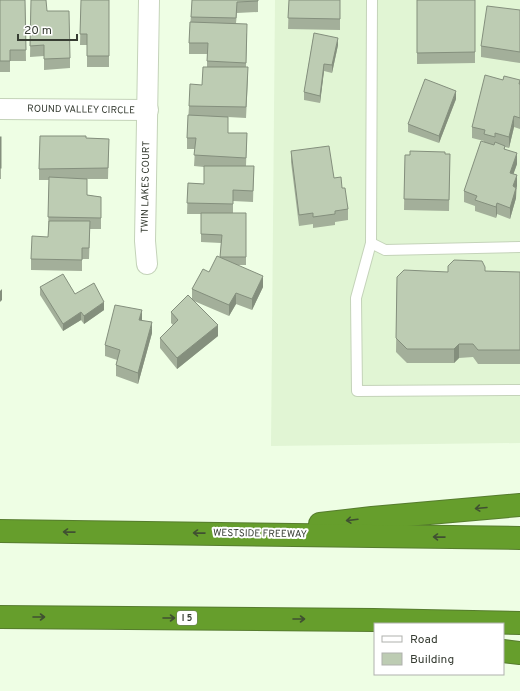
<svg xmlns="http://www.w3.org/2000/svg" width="520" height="691" viewBox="0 0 520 691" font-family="Overpass,sans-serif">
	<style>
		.built { fill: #e1f5d4 }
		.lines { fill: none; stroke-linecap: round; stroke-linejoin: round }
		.lane-casing { stroke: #c4d3b9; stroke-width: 12 }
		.street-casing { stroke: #c4d3b9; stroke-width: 22 }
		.highway-casing { stroke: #567c2e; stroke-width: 24 }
		.lane { stroke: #fff; stroke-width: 10 }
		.street { stroke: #fff; stroke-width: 20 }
		.highway { stroke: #669e2c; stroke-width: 22 }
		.wall { fill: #a3af9a }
		.shaded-wall { fill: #848f7d }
		.building { fill: #bdccb3; stroke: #848f7d }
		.oneway { stroke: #405032 }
		.labels { text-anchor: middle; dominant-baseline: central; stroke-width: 4; stroke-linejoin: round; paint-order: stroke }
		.shield { fill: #fff; stroke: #737770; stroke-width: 1 }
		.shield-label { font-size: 9px; font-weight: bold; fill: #373d33 }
		.street-label { font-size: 10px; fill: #373d33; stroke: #fff }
	</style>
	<rect width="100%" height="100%" fill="#eefee4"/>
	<path class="built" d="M275,0h245v443l-249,3z"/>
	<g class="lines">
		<g class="lane-casing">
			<g id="lane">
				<path d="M372,0l-1,243 14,7 135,-3"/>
				<path d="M371,243l-15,55 1,93 163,-1"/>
			</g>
		</g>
		<g class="street-casing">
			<g id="street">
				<path d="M0,109l148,1"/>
				<path d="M147,264l-2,-23 4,-241"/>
			</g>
		</g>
		<g class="highway-casing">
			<g id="highway">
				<path d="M320,524l52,-6 148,-13"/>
				<path d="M0,531l520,7"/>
				<path d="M0,617l374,3 146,3"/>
				<path d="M503,651l17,2"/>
			</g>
		</g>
		<use href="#lane" class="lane"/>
		<use href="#street" class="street"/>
		<use href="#highway" class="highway"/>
	</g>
	<g class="wall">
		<path d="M25,0l1,61h-16v11h-10v-57z"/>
		<path d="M31,0l16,11 23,47v10l-26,2v-14l-14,1z"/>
		<path d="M81,0h28v67h-22v-22h-7z"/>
		<path d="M192,0h66v12l-21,1 -1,10 11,11 -1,33 2,11 -2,40 -18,-1v16h19l-1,33h8l-1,36 -20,-1v12h13v52h-10l27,22 -11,23 -16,-6 -7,12 -35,-15 24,35 -41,33 -17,-21v-10l13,-13 -2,-2v-11l21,-13v-10l17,-17 11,-14 1,-15 -20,-1v-28h-14l1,-31 16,1v-17l-10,-1 1,-17h-8v-11l2,-32 13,-21 5,-18v-13h-18v-11z"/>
		<path d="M289,0h51v30l-52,-1z"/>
		<path d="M417,0h58v63l-58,1z"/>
		<path d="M520,10v53l-39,-6v-11z"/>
		<path d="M314,33l24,12 -6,28 -8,-2 -4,32 -16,-3v-8z"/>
		<path d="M503,80h17v49l-6,-2 -5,21 -4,-1v2l12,15 -4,10 4,12 -1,12 -6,21 -13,-5 -1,4 -21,-7v-5l-11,-4v-11l20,-49v-1l-12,-3v-11z"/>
		<path d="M456,99l-17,44 -31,-11v-8z"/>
		<rect x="0" y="137" width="1" height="42"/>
		<path d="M86,138l23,1 -1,40h-21v16l14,2v32h-11l-1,30h-7v12l-51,-1v-11l17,-22 1,-57h-10v-11z"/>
		<path d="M291,151l43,27 8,10 6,21v11l-13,2v3l-22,3v-4l-14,2 -8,-64z"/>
		<path d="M450,154l-1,57 -45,-1 1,-55z"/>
		<path d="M485,271l35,1v92h-42l-5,-7 -14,1 -5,5h-47l-11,-11 1,-75 51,-5z"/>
		<path d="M40,287l35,7 29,16 -20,14 -3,-4 -18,11 -23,-36z"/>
		<path d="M142,321l10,12 -14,51 -22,-8v-11l1,-5 -12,-4v-11z"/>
	</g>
	<g class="shaded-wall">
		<path d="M338,38v7l-6,28v-8z"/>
		<path d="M324,64v7l-4,32v-7z"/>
		<path d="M456,91v8l-17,44v-7z"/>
		<path d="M514,116v11l-5,21v-11z"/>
		<path d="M517,153v11l-7,20v-11z"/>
		<path d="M517,175v11l-4,11v-11z"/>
		<path d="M516,188v10l-6,21v-11z"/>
		<path d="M497,203v11l-1,4v-11z"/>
		<path d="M263,276v11l-11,23v-11z"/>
		<path d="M2,289v11l-2,2v-11z"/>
		<path d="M236,293v11l-7,12v-11z"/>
		<path d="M104,302v8l-20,14v-8z"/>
		<path d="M142,310v11l-3,-1z"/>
		<path d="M81,312v8l-18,11v-7z"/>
		<path d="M152,322v11l-14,51v-11z"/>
		<path d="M218,325v11l-41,33v-11z"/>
		<path d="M459,344v14l-5,5v-14z"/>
	</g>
	<g class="building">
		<path d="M0,0h25l1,50h-16v11h-10z"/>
		<path d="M31,0h15l1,11h22l1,47 -26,1v-14l-14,1z"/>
		<path d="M81,0h28v56h-22v-22h-7z"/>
		<path d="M192,0h66v1l-21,1 -1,16 -45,-1z"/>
		<path d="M289,0h51v19l-52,-1z"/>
		<path d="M417,0h58v52l-58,1z"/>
		<path d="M487,6l33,4v42l-39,-6z"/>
		<path d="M190,22l57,2 -1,39 -39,-2 1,-18h-19z"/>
		<path d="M314,33l24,5 -6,27 -8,-1 -4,32 -16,-4z"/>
		<path d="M203,67h45l-2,40 -57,-1 1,-22 12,1z"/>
		<path d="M485,75l18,5 1,-4 16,4 -1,4h1v34l-6,-2 -5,21 -14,-4v4l-11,-3 1,-4 -13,-3z"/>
		<path d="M425,79l31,12 -17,45 -31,-12z"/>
		<path d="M188,115l40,2v16h19l-1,25 -52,-3 2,-17h-9z"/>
		<path d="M40,136h46v2l23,1 -1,29 -69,1z"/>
		<rect x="0" y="137" width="1" height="31"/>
		<path d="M481,141l13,4 1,-3 10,4 -1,3 13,4 -7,20 7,2 -4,11 3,2 -6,20 -13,-5 -1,4 -21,-7 2,-4 -13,-5z"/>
		<path d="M329,146l5,32 7,-1 1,11h3l3,21 -13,2v3l-22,3v-4l-14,2 -8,-64z"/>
		<path d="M410,151l35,1v2h5l-1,46 -45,-1 1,-44h5z"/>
		<path d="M204,166h50l-1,25 -20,-1v14l-46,-1 1,-20 16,1z"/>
		<path d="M49,177l38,2v16l14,2v21l-53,-1z"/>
		<path d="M201,213h45v44h-26l2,-22 -21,-1z"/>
		<path d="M49,221h41l-1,27h-7v12l-51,-1 1,-23 16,1z"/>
		<path d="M217,256l46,20 -11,23 -16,-6 -7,12 -37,-16 11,-20 6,3z"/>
		<path d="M454,260l28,1 3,6v4l35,1v78h-42l-5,-6h-14l-5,5h-47l-11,-11 1,-61 7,-7 44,2v-6z"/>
		<path d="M63,274l12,20 19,-11 10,19 -20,14 -3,-4 -18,12 -23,-37z"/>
		<path d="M188,295l30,30 -41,33 -17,-20 18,-18 -7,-8z"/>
		<path d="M115,305l27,5 -3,10 13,2 -14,51 -22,-8 4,-15 -15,-5z"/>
	</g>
	<defs><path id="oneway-shaft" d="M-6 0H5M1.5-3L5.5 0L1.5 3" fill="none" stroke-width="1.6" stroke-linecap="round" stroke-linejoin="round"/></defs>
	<g class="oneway">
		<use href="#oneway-shaft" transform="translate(481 508) rotate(175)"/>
		<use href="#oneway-shaft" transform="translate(352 520) rotate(173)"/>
		<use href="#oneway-shaft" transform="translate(69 532) rotate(-179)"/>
		<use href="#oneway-shaft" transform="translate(199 533) rotate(-179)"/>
		<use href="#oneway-shaft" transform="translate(439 537) rotate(-179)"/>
		<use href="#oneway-shaft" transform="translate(39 617)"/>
		<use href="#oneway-shaft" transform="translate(169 618)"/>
		<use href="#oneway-shaft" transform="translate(299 619)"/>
	</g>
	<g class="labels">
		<rect class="shield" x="177" y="611" width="20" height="14" rx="3"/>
		<g class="shield-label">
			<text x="187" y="618">I 5</text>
		</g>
		<g class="street-label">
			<text transform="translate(81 110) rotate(1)">ROUND VALLEY CIRCLE</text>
			<text transform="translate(146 187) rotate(-89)">TWIN LAKES COURT</text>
			<text transform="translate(260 534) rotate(1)">WESTSIDE FREEWAY</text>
		</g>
	</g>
	<rect x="374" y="623" width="130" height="52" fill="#ffffff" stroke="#afb1ad"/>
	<rect x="382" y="636" width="20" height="6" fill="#ffffff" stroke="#afb1ad"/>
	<text x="410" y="643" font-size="12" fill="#373d33">Road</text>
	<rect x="382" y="653" width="20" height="12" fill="#bdccb3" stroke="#afb1ad"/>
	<text x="410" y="663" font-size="12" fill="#373d33">Building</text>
	<path d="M18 34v6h59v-6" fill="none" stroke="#373d33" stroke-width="2"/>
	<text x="24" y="34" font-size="12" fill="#373d33" stroke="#ffffff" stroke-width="3" paint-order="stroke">20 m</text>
</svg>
